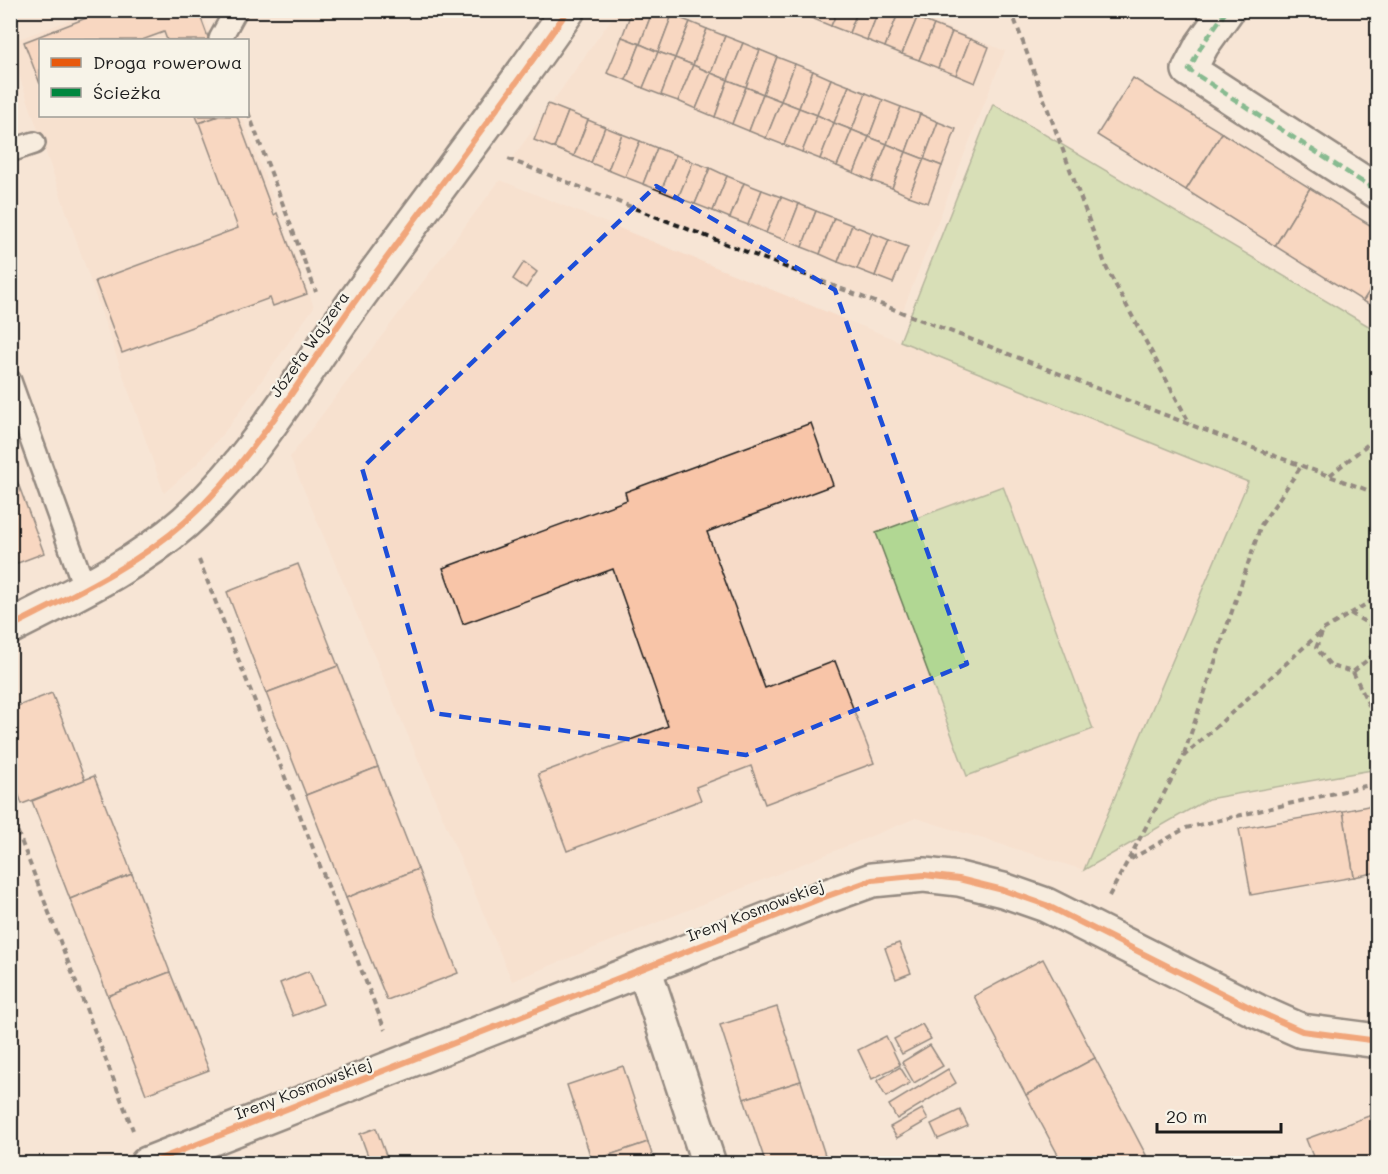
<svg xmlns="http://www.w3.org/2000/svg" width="1388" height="1174" viewBox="0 0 1388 1174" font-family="Mali,sans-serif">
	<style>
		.built { fill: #f7dbc8 }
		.green { fill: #b1d793; stroke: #667a58; stroke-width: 1.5 }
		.building { fill: #f8c5a8; stroke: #1c1c1c; stroke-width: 1.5 }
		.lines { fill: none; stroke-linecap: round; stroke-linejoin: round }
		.service-casing { stroke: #1c1c1c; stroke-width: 26 }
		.minor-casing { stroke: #1c1c1c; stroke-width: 38 }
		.path { stroke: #1c1c1c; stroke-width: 4; stroke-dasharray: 6 4.5; stroke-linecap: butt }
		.service { stroke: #f7f3e8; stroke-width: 21 }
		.minor { stroke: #f7f3e8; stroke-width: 33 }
		.quiet { stroke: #00873e; stroke-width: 4.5; stroke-dasharray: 9 4.5; stroke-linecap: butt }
		.cycleway-casing { stroke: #f7f3e8; stroke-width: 10 }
		.cycleway { stroke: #e8590c; stroke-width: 6 }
		.marked { fill: none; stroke: #1d4ed8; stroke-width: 4.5; stroke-dasharray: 12 8; stroke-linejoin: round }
		.labels { text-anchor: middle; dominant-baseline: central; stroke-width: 4.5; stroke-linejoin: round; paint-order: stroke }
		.street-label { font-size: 16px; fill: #1c1c1c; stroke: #f7f3e8 }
	</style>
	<rect width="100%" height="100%" fill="#f7e5d5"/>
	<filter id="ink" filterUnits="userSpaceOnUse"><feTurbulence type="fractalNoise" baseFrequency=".0167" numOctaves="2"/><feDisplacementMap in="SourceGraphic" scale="12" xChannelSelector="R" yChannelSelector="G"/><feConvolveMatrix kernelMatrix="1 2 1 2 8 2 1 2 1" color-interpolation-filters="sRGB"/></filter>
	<g filter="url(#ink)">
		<g class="built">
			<path d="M95,11h107l11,29h-173v76h202l72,191 -84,118 -32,38 -34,30 -153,-441 -1,-10z"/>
			<path d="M617,11h290l98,40 -102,259 -391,-151z"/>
			<path d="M500,180l748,302 -164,388 -168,-52 -404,163 -222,-524z"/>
		</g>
		<g class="green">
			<path d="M993,104l384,227v438l-169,30 -124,71 164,-388 -348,-141z"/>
			<path d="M1003,486l90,243 -126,47 -91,-243z"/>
		</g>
		<g class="building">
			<path d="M107,10h91l11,30h-42l-3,-8 -22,8h-102v44l-16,-42z"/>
			<path d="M632,10h21l-13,34 -18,-7z"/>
			<path d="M653,10h8l11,5 -14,37 -18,-8z"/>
			<path d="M798,10h19l-3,9 -17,-6z"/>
			<path d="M817,10h21l-7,16 -17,-7z"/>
			<path d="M838,10h20l-9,23 -18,-7z"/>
			<path d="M858,10h21l-12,30 -18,-7z"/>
			<path d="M879,10l20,1 -14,36 -18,-7z"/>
			<path d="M899,11l18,7 -15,36 -17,-7z"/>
			<path d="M672,15l18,7 -15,36 -17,-6z"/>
			<path d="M917,18l17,7 -15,35 -17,-6z"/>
			<path d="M690,22l17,7 -14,36 -18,-7z"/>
			<path d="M934,25l18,7 -14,36 -19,-8z"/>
			<path d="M707,29l18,7 -14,37 -18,-8z"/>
			<path d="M952,32l18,7 -14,36 -18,-7z"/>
			<path d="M725,36l18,7 -15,37 -17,-7z"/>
			<path d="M622,37l18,7 -14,36 -19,-7z"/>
			<path d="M970,39l19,8 -14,36 -19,-8z"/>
			<path d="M743,43l17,7 -14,37 -18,-7z"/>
			<path d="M640,44l18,8 -15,36 -17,-8z"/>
			<path d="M760,50l17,7 -14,37 -17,-7z"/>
			<path d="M658,52l17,6 -14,37 -18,-7z"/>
			<path d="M777,57l18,7 -14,37 -18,-7z"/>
			<path d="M675,58l18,7 -15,36 -17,-6z"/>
			<path d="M795,64l18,7 -14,37 -18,-7z"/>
			<path d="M693,65l18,8 -15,36 -18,-8z"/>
			<path d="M813,71l18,8 -14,36 -18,-7z"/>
			<path d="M711,73l17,7 -13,37 -19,-8z"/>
			<path d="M1133,78l89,55 -36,57 -89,-55z"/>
			<path d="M831,79l18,7 -15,37 -17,-8z"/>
			<path d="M728,80l18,7 -14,37 -17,-7z"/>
			<path d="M849,86l17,7 -14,37 -18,-7z"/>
			<path d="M746,87l17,7 -14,37 -17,-7z"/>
			<path d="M866,93l17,7 -14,37 -17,-7z"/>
			<path d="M763,94l18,7 -15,37 -17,-7z"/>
			<path d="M883,100l18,7 -14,37 -18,-7z"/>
			<path d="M781,101l18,7 -15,37 -18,-7z"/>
			<path d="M548,104l20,8 -14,36 -20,-8z"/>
			<path d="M901,107l19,7 -14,38 -19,-8z"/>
			<path d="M799,108l18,7 -15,37 -18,-7z"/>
			<path d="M568,112l20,8 -14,36 -20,-8z"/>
			<path d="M920,114l18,8 -14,37 -18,-7z"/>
			<path d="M817,115l17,8 -14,36 -18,-7z"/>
			<path d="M196,116h23l-20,7z"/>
			<path d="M219,116h18l37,99 3,-2 30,81 -34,12 -3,-8 -148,55 -27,-72 143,-53 -39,-105z"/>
			<path d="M588,120l17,7 -14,36 -17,-7z"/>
			<path d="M938,122l18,7 -14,37 -18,-7z"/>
			<path d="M834,123l18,7 -15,36 -17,-7z"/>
			<path d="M605,127l17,7 -14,36 -17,-7z"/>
			<path d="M852,130l17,7 -15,36 -17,-7z"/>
			<path d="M1222,133l88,55 -35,58 -89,-56z"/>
			<path d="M622,134l18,7 -15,36 -17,-7z"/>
			<path d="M869,137l18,7 -15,37 -18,-8z"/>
			<path d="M640,141l17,7 -14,36 -18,-7z"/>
			<path d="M887,144l19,8 -14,36 -20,-7z"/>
			<path d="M657,148l19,7 -15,36 -18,-7z"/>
			<path d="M906,152l18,7 -15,37 -17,-8z"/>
			<path d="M676,155l17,7 -15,36 -17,-7z"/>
			<path d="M924,159l18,7 -14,37 -19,-7z"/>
			<path d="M693,162l17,6 -15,36 -17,-6z"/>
			<path d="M710,168l17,8 -14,35 -18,-7z"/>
			<path d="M727,176l17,7 -14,35 -17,-7z"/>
			<path d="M744,183l18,7 -14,35 -18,-7z"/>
			<path d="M1310,188l68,42v48l-15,23 -88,-55z"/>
			<path d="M762,190l19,7 -15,36 -18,-8z"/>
			<path d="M781,197l18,7 -14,36 -19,-7z"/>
			<path d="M799,204l17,7 -14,36 -17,-7z"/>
			<path d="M816,211l18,7 -14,36 -18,-7z"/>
			<path d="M834,218l18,7 -14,37 -18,-8z"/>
			<path d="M852,225l20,8 -15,36 -19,-7z"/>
			<path d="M872,233l17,7 -14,36 -18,-7z"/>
			<path d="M889,240l19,7 -15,36 -18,-7z"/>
			<path d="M524,262l13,10 -11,16 -13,-9z"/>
			<path d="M1378,278v31l-15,-8z"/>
			<path d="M811,423l22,62 -126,47 58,156 70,-27 39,102 -109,41 -14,-38 -55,21 5,13 -134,51 -29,-77 130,-48 -55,-157 -150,55 -20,-56 184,-68 -2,-8z"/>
			<path d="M10,462l34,91 -34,13z"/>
			<path d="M298,564l40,102 -72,27 -39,-101z"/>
			<path d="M338,666l40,101 -72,28 -40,-102z"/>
			<path d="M52,693l33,87 -63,24 -12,-32v-63z"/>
			<path d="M378,767l40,102 -72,29 -40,-103z"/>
			<path d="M94,776l38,98 -62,25 -38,-98z"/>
			<path d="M1378,804v68l-24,5 -11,-66z"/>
			<path d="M1343,811l11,66 -103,18 -12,-66z"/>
			<path d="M418,869l40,104 -71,27 -41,-102z"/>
			<path d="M132,874l38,98 -62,24 -38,-97z"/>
			<path d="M899,943l12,30 -15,6 -11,-31z"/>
			<path d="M1043,959l52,99 -69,37 -52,-99z"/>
			<path d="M309,971l14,33 -30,12 -13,-33z"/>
			<path d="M170,972l39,98 -63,24 -38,-98z"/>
			<path d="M777,1007l24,74 -57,18 -24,-74z"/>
			<path d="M922,1024l9,15 -29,15 -8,-15z"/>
			<path d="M886,1036l14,29 -28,14 -14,-29z"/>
			<path d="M930,1045l13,21 -29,17 -12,-21z"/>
			<path d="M1095,1058l51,97 -17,9h-66l-37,-69z"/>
			<path d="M623,1066l25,76 -56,19 -25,-76z"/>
			<path d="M900,1067l10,16 -24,14 -9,-16z"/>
			<path d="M948,1069l8,14 -59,36 -8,-14z"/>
			<path d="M801,1081l24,74 -26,9h-33l-22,-65z"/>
			<path d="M922,1109l6,11 -31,18 -7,-11z"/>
			<path d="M960,1110l8,16 -30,13 -7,-15z"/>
			<path d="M1377,1113l1,51h-62l-10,-25z"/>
			<path d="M376,1128l11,30 -16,6 -11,-30z"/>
			<path d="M648,1142l7,22h-62l-1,-3z"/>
			<path d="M825,1155l3,9h-29z"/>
			<path d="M1146,1155l5,9h-22z"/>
		</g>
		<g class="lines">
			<g class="service-casing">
				<g id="service">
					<path d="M220,39l16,-29"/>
					<path d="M10,151l24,-8"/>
					<path d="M10,381l75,208"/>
				</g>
			</g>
			<g class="minor-casing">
				<g id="minor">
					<path d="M1227,10l-25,35 -13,25 189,122"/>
					<path d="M10,627c60,-31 124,-60 175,-105 67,-60 114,-142 166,-215 71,-99 147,-196 217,-297"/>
					<path d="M644,968l65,196"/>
					<path d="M147,1164l675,-266 50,-18 52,-5 35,4 44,11 43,15 211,106 45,20 76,10"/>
				</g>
			</g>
			<g class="path">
				<path d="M1011,10l96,259 83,155"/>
				<path d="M248,112l68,180"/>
				<path d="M508,159l683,266 187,69"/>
				<path d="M1330,475l48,-39"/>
				<path d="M199,560l186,470"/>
				<path d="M1322,633l-6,15 15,18 22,6 19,-16v-30l-22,-13"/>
				<path d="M1353,672l25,52"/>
				<path d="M1184,754l77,-229 41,-60"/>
				<path d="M10,812l123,318"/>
				<path d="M1131,859l55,-31 192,-45"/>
				<path d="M1109,896l75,-140 139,-126 55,-33"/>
			</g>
			<use href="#service" class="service"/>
			<use href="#minor" class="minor"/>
			<path class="quiet" d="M1227,10l-25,35 -13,25 189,122"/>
			<g class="cycleway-casing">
				<g id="cycleway">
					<path d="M10,627c60,-31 124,-60 175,-105 67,-60 114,-142 166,-215 71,-99 147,-196 217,-297"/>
					<path d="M147,1164l675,-266 50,-18 52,-5 35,4 44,11 43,15 211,106 45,20 76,10"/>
				</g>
			</g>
			<use href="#cycleway" class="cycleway"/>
		</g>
	</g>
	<path d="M0 0H1388V1174H0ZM656,186l179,104 132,374 -221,91 -313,-42 -71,-245z" fill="#f7e5d5" fill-opacity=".55" fill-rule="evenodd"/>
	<path class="marked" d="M656,186l179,104 132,374 -221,91 -313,-42 -71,-245z"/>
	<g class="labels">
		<g class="street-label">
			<text transform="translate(309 344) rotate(-55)">Józefa Wajzera</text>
			<text transform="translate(755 910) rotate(-21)">Ireny Kosmowskiej</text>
			<text transform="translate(303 1088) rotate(-21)">Ireny Kosmowskiej</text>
		</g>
	</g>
	<rect width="1388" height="1174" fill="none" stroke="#f7f3e8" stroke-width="36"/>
	<rect x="18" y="18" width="1352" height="1138" fill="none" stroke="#1c1c1c" stroke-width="2" filter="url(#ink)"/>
	<rect x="39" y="39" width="210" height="78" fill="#f7f3e8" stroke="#9f9d96" stroke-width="1.5"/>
	<rect x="51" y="58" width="30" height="9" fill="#e8590c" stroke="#9f9d96" stroke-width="1.5"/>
	<text x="93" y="69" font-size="18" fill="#1c1c1c">Droga rowerowa</text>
	<rect x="51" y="88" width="30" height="9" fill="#00873e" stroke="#9f9d96" stroke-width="1.5"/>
	<text x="93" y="99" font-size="18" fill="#1c1c1c">Ścieżka</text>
	<path d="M1157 1123v9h124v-9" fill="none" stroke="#1c1c1c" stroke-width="3"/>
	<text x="1166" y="1123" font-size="18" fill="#1c1c1c" stroke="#f7f3e8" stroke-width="4.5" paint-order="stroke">20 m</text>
</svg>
